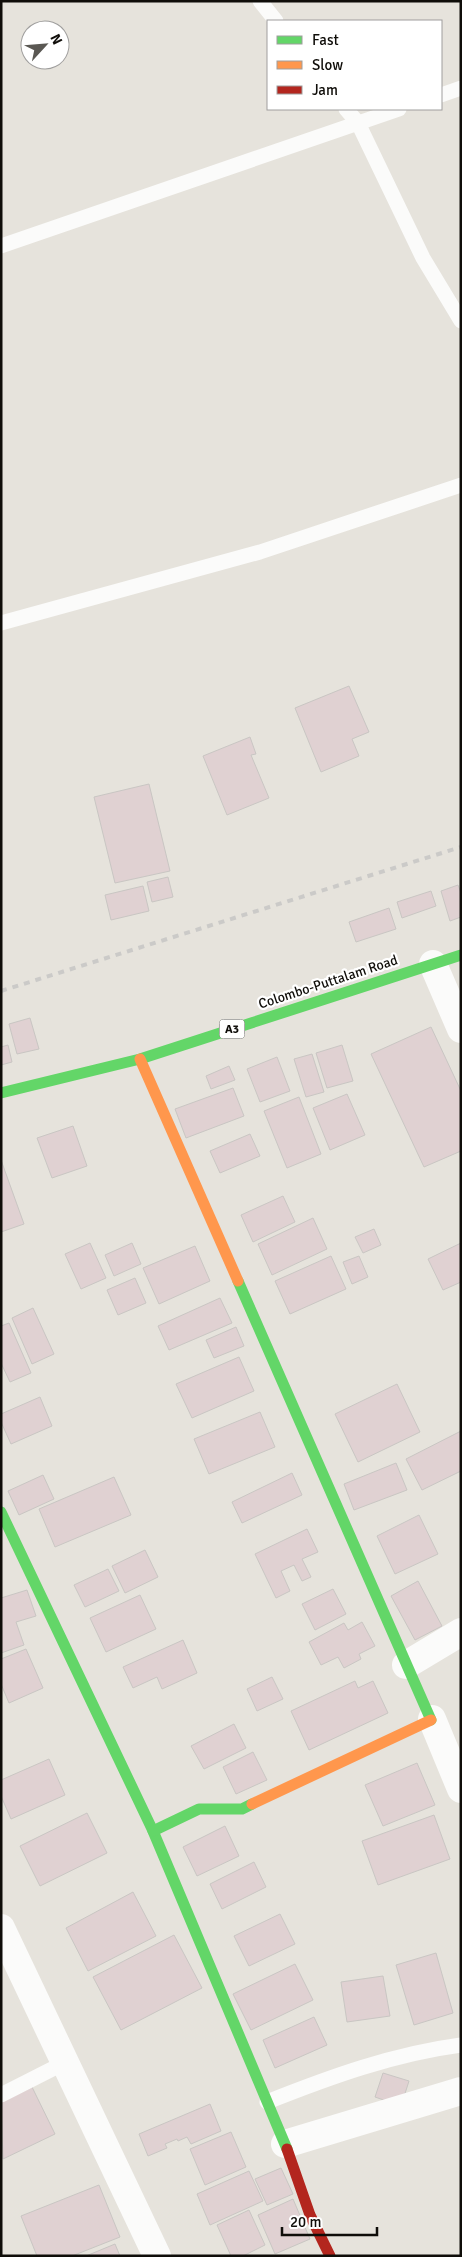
<svg xmlns="http://www.w3.org/2000/svg" width="462" height="2257" viewBox="0 0 462 2257" font-family="Signika,sans-serif">
	<style>
		.building { fill: #e0d1d2; stroke: #c9c6c3 }
		.lines { fill: none; stroke-linecap: round; stroke-linejoin: round }
		.lane { stroke: #fbfbfa; stroke-width: 15 }
		.street { stroke: #fbfbfa; stroke-width: 28 }
		.fast { stroke: #63d668; stroke-width: 11 }
		.slow { stroke: #ff974d; stroke-width: 11 }
		.jam { stroke: #b3261e; stroke-width: 11 }
		.rail { stroke: #cbcac8; stroke-width: 4; stroke-dasharray: 6 6; stroke-linecap: butt }
		.labels { text-anchor: middle; dominant-baseline: central; stroke-width: 4.5; stroke-linejoin: round; paint-order: stroke }
		.shield { fill: #fff; stroke: #575653; stroke-width: 1 }
		.shield-label { font-size: 12px; font-weight: bold; fill: #0f0d09 }
		.street-label { font-size: 14px; fill: #0f0d09; stroke: #fff }
	</style>
	<rect width="100%" height="100%" fill="#e6e3dc"/>
	<g class="building">
		<path d="M349,686l20,46 -17,7 7,17 -38,16 -26,-64z"/>
		<path d="M250,737l6,17 -5,1 18,43 -42,17 -24,-59z"/>
		<path d="M149,784l21,87 -55,12 -21,-86z"/>
		<path d="M168,877l5,20 -21,5 -5,-20z"/>
		<path d="M458,885l3,8v24l-11,4 -9,-30z"/>
		<path d="M143,886l6,25 -38,9 -6,-25z"/>
		<path d="M431,891l5,15 -34,12 -5,-16z"/>
		<path d="M389,908l7,21 -40,13 -7,-20z"/>
		<path d="M30,1018l9,31 -22,5 -8,-30z"/>
		<path d="M431,1027l30,64v60l-37,16 -53,-113z"/>
		<path d="M8,1045l4,17 -11,3v-18z"/>
		<path d="M342,1045l11,36 -26,7 -11,-35z"/>
		<path d="M312,1054l12,38 -18,5 -12,-38z"/>
		<path d="M277,1057l13,34 -30,11 -13,-33z"/>
		<path d="M229,1066l6,14 -24,9 -5,-13z"/>
		<path d="M233,1088l11,28 -58,22 -11,-29z"/>
		<path d="M347,1094l18,41 -35,15 -17,-42z"/>
		<path d="M299,1097l22,57 -34,14 -23,-57z"/>
		<path d="M73,1126l14,40 -35,12 -15,-40z"/>
		<path d="M250,1134l10,22 -40,17 -10,-22z"/>
		<path d="M1,1160l23,64 -23,8z"/>
		<path d="M283,1196l12,26 -42,20 -12,-27z"/>
		<path d="M313,1218l14,31 -55,26 -14,-31z"/>
		<path d="M374,1229l7,16 -18,8 -8,-16z"/>
		<path d="M90,1243l16,35 -25,11 -16,-35z"/>
		<path d="M132,1243l9,21 -27,12 -9,-21z"/>
		<path d="M461,1243v39l-18,8 -15,-31z"/>
		<path d="M195,1246l15,35 -51,23 -16,-36z"/>
		<path d="M331,1256l15,33 -56,25 -15,-33z"/>
		<path d="M359,1256l9,21 -16,7 -9,-22z"/>
		<path d="M135,1278l11,25 -28,12 -11,-25z"/>
		<path d="M220,1298l12,25 -63,27 -11,-24z"/>
		<path d="M33,1308l21,46 -22,10 -20,-46z"/>
		<path d="M9,1323l22,50 -21,9 -9,-19v-37z"/>
		<path d="M236,1327l8,19 -30,12 -8,-18z"/>
		<path d="M239,1357l15,34 -62,27 -16,-34z"/>
		<path d="M397,1384l23,48 -62,30 -23,-48z"/>
		<path d="M40,1397l12,29 -41,18 -10,-22v-8z"/>
		<path d="M260,1412l15,35 -66,27 -15,-35z"/>
		<path d="M461,1431v40l-39,19 -16,-31z"/>
		<path d="M396,1463l11,27 -53,20 -10,-26z"/>
		<path d="M292,1473l10,22 -60,28 -10,-21z"/>
		<path d="M43,1475l11,24 -35,16 -11,-24z"/>
		<path d="M114,1477l17,38 -76,32 -16,-38z"/>
		<path d="M419,1515l19,39 -43,20 -18,-38z"/>
		<path d="M307,1529l11,23 -16,7 9,18 -9,4 -8,-16 -13,6 9,20 -14,7 -21,-44z"/>
		<path d="M145,1550l13,27 -33,16 -13,-27z"/>
		<path d="M108,1569l11,22 -34,16 -11,-22z"/>
		<path d="M418,1581l24,45 -27,14 -24,-44z"/>
		<path d="M333,1589l13,25 -31,16 -13,-26z"/>
		<path d="M27,1590l9,26 -20,6 8,23 -23,8v-55z"/>
		<path d="M140,1595l16,34 -50,23 -16,-34z"/>
		<path d="M362,1622l13,24 -16,8 2,5 -17,9 -6,-11 -17,8 -12,-23 35,-19 4,7z"/>
		<path d="M183,1640l14,33 -35,16 -5,-12 -24,11 -10,-21z"/>
		<path d="M26,1649l17,39 -34,15 -8,-19v-25z"/>
		<path d="M272,1677l11,22 -26,12 -10,-22z"/>
		<path d="M355,1681l3,7 15,-7 15,32 -79,37 -18,-39z"/>
		<path d="M234,1724l12,24 -42,21 -13,-23z"/>
		<path d="M253,1752l14,28 -31,14 -13,-27z"/>
		<path d="M49,1759l16,36 -54,24 -10,-23v-16z"/>
		<path d="M417,1763l18,42 -52,21 -18,-41z"/>
		<path d="M87,1813l20,40 -67,33 -20,-40z"/>
		<path d="M434,1815l16,44 -72,26 -16,-44z"/>
		<path d="M225,1826l14,30 -42,20 -14,-29z"/>
		<path d="M254,1862l12,25 -44,22 -12,-25z"/>
		<path d="M133,1892l23,44 -68,35 -22,-43z"/>
		<path d="M280,1914l15,30 -46,22 -15,-30z"/>
		<path d="M174,1935l28,53 -81,42 -28,-53z"/>
		<path d="M436,1953l17,60 -39,12 -18,-60z"/>
		<path d="M295,1964l18,36 -62,30 -18,-36z"/>
		<path d="M383,1976l7,40 -43,6 -6,-40z"/>
		<path d="M314,2017l13,28 -52,23 -12,-28z"/>
		<path d="M383,2073l26,8 -8,25 -26,-9z"/>
		<path d="M32,2087l23,47 -52,25 -2,-57z"/>
		<path d="M210,2104l11,27 -30,13 -4,-7 -9,4 -1,-2 -12,5 2,4 -19,8 -9,-22z"/>
		<path d="M231,2132l15,35 -41,18 -15,-36z"/>
		<path d="M281,2168l12,26 -26,11 -12,-26z"/>
		<path d="M249,2171l14,30 -53,24 -13,-31z"/>
		<path d="M99,2185l21,52 -48,19h-35l-16,-40z"/>
		<path d="M293,2199l17,40 -35,15 -17,-39z"/>
		<path d="M249,2210l16,35 -22,11h-12l-14,-31z"/>
		<path d="M115,2244l5,12h-34z"/>
	</g>
	<g class="lines">
		<g class="lane">
			<path d="M260,1l16,20"/>
			<path d="M441,95l20,-7"/>
			<path d="M346,109l12,14 65,135 38,63"/>
			<path d="M1,246l398,-137"/>
			<path d="M1,623l259,-71 201,-67"/>
			<path d="M1,2095l65,-33"/>
			<path d="M267,2102c63,-25 126,-48 194,-57"/>
		</g>
		<g class="street">
			<path d="M433,964l28,65"/>
			<path d="M406,1665l55,-33"/>
			<path d="M432,1719l29,70"/>
			<path d="M1,1928l156,328"/>
			<path d="M285,2144l176,-53"/>
		</g>
		<g class="fast">
			<path d="M1,1093l139,-34 321,-104"/>
			<path d="M238,1281l193,439"/>
			<path d="M1,1512l152,319 134,318"/>
			<path d="M153,1831l46,-22h43l10,-5"/>
		</g>
		<g class="slow">
			<path d="M140,1059l98,222"/>
			<path d="M252,1804l179,-84"/>
		</g>
		<path class="jam" d="M287,2149l23,66 20,41"/>
		<path class="rail" d="M1,991l460,-144"/>
	</g>
	<g class="labels">
		<rect class="shield" x="219.5" y="1019.5" width="25" height="19" rx="4"/>
		<g class="shield-label">
			<text x="232" y="1029">A3</text>
		</g>
		<g class="street-label">
			<text transform="translate(328 982) rotate(-18)">Colombo-Puttalam Road</text>
		</g>
	</g>
	<rect width="462" height="2257" fill="none" stroke="#0f0d09" stroke-width="5"/>
	<rect x="267" y="20" width="175" height="90" fill="#ffffff" stroke="#9f9e9d"/>
	<rect x="277" y="36" width="25" height="8" fill="#63d668" stroke="#9f9e9d"/>
	<text x="312" y="45" font-size="15" fill="#0f0d09">Fast</text>
	<rect x="277" y="61" width="25" height="8" fill="#ff974d" stroke="#9f9e9d"/>
	<text x="312" y="70" font-size="15" fill="#0f0d09">Slow</text>
	<rect x="277" y="86" width="25" height="8" fill="#b3261e" stroke="#9f9e9d"/>
	<text x="312" y="95" font-size="15" fill="#0f0d09">Jam</text>
	<g transform="translate(45 45) rotate(64)"><circle r="24" fill="#ffffff" stroke="#9f9e9d"/>
	<path d="M0-4L9 19L0 12L-9 19Z" fill="#5a5853"/>
	<text y="-8" font-size="14" font-weight="bold" text-anchor="middle" fill="#0f0d09">N</text>
	</g>
	<path d="M282 2227v8h95v-8" fill="none" stroke="#0f0d09" stroke-width="2.5"/>
	<text x="290" y="2227" font-size="15" fill="#0f0d09" stroke="#ffffff" stroke-width="4" paint-order="stroke">20 m</text>
</svg>
